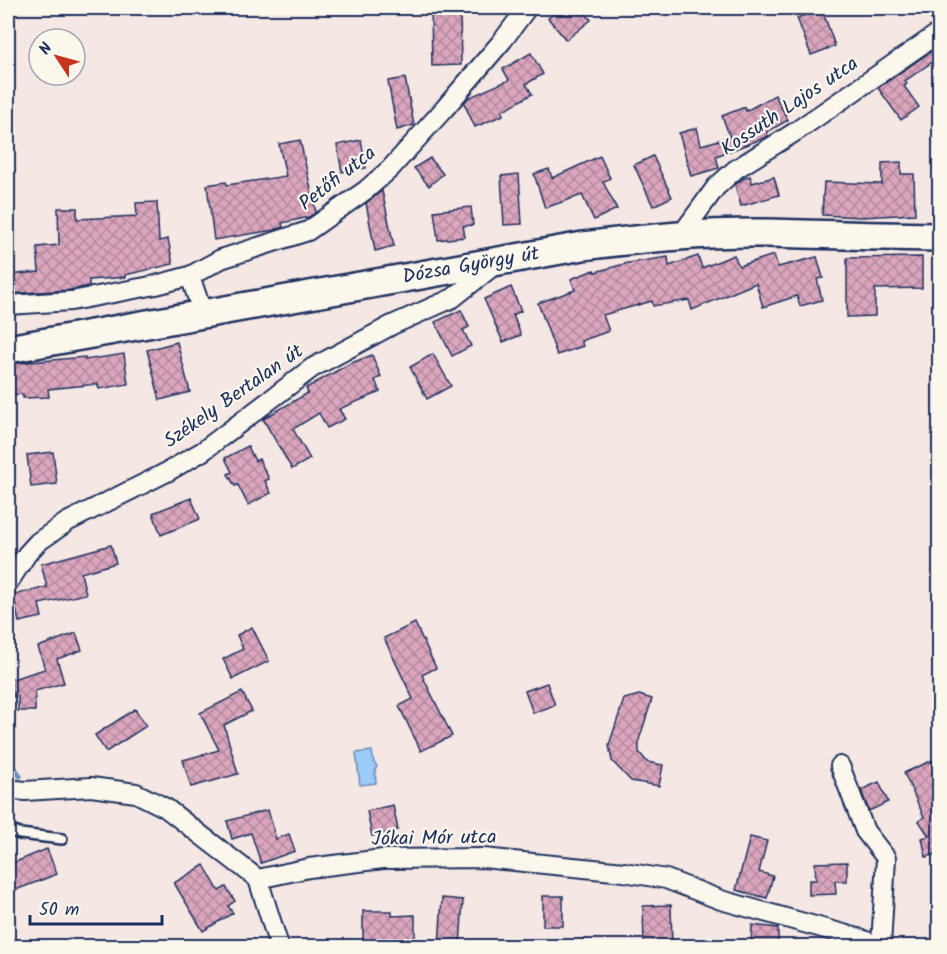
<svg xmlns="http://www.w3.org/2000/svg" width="947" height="954" viewBox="0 0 947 954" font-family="Kalam,sans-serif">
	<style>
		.water { fill: #9ccbf8; stroke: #688dba; stroke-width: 1.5 }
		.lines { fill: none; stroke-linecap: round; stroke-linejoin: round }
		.stream { stroke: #688dba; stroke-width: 5 }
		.building { fill: url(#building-cross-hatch); stroke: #1b2f5e; stroke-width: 1.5 }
		.service-casing { stroke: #1b2f5e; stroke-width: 14 }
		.minor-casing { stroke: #1b2f5e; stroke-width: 22 }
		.secondary-casing { stroke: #1b2f5e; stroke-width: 32 }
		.service { stroke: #fbf7ec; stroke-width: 9 }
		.minor { stroke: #fbf7ec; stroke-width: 18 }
		.secondary { stroke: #fbf7ec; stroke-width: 27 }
		.labels { text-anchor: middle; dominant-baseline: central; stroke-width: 4.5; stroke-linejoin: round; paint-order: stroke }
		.street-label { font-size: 20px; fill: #1b2f5e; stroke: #fbf7ec }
	</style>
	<defs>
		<pattern id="building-cross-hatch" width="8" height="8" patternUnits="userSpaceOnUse" patternTransform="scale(1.5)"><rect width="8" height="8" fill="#dba6bd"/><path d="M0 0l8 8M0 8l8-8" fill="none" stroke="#b1889d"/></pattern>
	</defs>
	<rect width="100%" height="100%" fill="#f5e7e3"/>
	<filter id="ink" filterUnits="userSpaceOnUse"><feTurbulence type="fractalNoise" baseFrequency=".0167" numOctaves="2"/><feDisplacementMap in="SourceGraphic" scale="12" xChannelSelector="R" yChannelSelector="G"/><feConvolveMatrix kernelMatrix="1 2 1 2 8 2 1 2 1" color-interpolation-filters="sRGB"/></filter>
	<g filter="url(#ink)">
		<path class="water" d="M372,751l2,12 3,3 -2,5 1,12 -16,2 -4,-32z"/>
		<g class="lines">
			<path class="stream" d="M8,757l12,19"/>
		</g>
		<g class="building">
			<path d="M431,8h29l1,57 -29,1z"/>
			<path d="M561,8h20l10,12 -25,20 -18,-22z"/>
			<path d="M822,9l13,37 -24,9 -14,-37z"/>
			<path d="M939,46v11l-34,24 2,3 -3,2 15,21 -18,13 -23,-32z"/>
			<path d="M531,53l12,21 -17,10 6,10 -30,17 1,4 -28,12 -11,-24 4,-5 41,-18 -6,-11z"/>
			<path d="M405,78l9,47 -17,5 -9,-49z"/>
			<path d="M775,95l13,25 -21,12 1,4 -4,2 -48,18 3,12 -28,8 -12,-43 18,-5 4,17 29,-8 -8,-21 23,-9 1,4z"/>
			<path d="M300,140l16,72 -7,5 -27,6 1,4 -9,3 -60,10 -7,-55 19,-3 1,3 59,-9 -7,-32z"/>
			<path d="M361,140l5,28 -24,4 -5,-27z"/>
			<path d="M600,156l10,22 -7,4 14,27 -23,11 -12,-25 -37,13 -11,-34 15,-5 3,9z"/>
			<path d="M653,156l19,41 -19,9 -19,-41z"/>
			<path d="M430,158l13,16 -14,12 -15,-18z"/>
			<path d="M901,162v12h13l1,40 -53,3 -40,-2 2,-33 58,2v-21z"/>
			<path d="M519,174l3,50 -18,1 -3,-49z"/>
			<path d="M750,176l2,7 22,-6 5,18 -38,11 -6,-21 9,-7z"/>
			<path d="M382,191l12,55 -19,5 -9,-48z"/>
			<path d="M157,202l2,39 9,-2 5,25 -48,11 1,2 -37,3v6l-19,4 -62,4v-19l31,-3 -2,-25 22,-2 -1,-37h19v11l60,-3 -1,-13z"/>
			<path d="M471,207l2,18 -10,1 2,11 -27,3 -4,-29z"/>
			<path d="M734,255l5,11 35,-11 4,12 39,-10 6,21 -6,1 5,21 -22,6 -3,-10 -34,11 -7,-24 -64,27 -3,-10 -36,6 -1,-5 -49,14 6,16 -28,10 2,5 -26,9 -19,-52 37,-13 -4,-11 23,-9 1,2 33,-9 40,-6 1,9 29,-10 4,12z"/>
			<path d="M922,257v31l-47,1v27l-28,1v-59z"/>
			<path d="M511,287l10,24 -8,4 8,20 -18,7 -19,-43z"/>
			<path d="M461,310l8,17 -6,3 8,16 -19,10 -17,-34z"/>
			<path d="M177,342l13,50 -30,8 -13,-50z"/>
			<path d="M124,354l4,30 -29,5 -1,-5 -50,5 1,8 -26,1v-4l-15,1v-31l77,-7v3z"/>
			<path d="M433,354l18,32 -24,13 -17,-32z"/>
			<path d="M372,355l9,22 -6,3 5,12 -41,17 6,10 -18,9 -8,-15 -26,16 17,30 -18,10 -29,-50 45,-26 -2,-5 43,-24z"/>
			<path d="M248,446l7,15 4,-2 10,20 -4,2 6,12 -23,12 -10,-20 -3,1 -7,-12 4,-2 -7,-14z"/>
			<path d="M53,452l4,32 -26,3 -4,-32z"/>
			<path d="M191,498l9,21 -39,16 -8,-22z"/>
			<path d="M111,545l5,18 -35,10 5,21 -47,10 3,13 -23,5 -6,-27 34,-8 -6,-23z"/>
			<path d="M415,623l21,45 -14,7 30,61 -31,15 -22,-45 14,-7 -29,-61z"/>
			<path d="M252,627l17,34 -36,18 -10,-20 20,-10 -6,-14z"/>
			<path d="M76,633l6,17 -25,9 7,24 -29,8v20h-17v-15l-4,1 -5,-17 36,-11 -7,-22z"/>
			<path d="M547,683l8,22 -22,8 -8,-22z"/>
			<path d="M242,692l10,19 -28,14 14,49 -47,13 -8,-27 36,-10 -19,-37z"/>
			<path d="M639,695l13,4 -13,41v12l8,10 16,3 -4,21 -28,-5 -19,-20 -3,-16 15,-46z"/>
			<path d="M135,709l11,17 -40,26 -11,-17z"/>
			<path d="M933,760l6,14v79l-13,4 -4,-19 7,-2 -10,-15 5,-4 -20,-44z"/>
			<path d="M879,782l9,20 -19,9 -8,-21z"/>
			<path d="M393,805l5,25 -26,6 -5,-25z"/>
			<path d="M268,810l8,29 13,-5 6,17 -34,12 -10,-30 -19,6 -5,-18z"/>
			<path d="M750,837l17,4 -8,31 14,4 -6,22 -31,-8z"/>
			<path d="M47,849l10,25 -49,19v-28z"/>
			<path d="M847,862v19h-12l1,13 -27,1v-15h7l-1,-17z"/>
			<path d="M204,865l15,26 7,-4 9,14 -7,5 5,7 -30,18 -29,-48z"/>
			<rect x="543" y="896" width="20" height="30"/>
			<path d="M442,898l21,2 -3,46h-21z"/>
			<path d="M671,905l1,41h-28l-1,-40z"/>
			<path d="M363,911h29v5l23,-1v26h-23v5h-15v-6h-14z"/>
			<path d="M752,925l26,3v18h-27z"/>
		</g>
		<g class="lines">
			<g class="service-casing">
				<path id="service" d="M8,830l12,4 42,5"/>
			</g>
			<g class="minor-casing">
				<g id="minor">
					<path d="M935,8l5,6"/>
					<path d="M681,235l35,-48 20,-18 59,-37 145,-100"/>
					<path d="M8,305l63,-4 85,-16 34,-9"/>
					<path d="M203,314l-13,-38 31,-17 87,-28 58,-41 24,-21 55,-61 58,-68 24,-32"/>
					<path d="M8,583l19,-29 11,-12 29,-20 100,-50 36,-21 109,-83 80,-43 61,-27 44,-35"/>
					<path d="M840,766l25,65 21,27 -5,88"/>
					<path d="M8,789l17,2 66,-4 45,6 30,15 92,71 51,-11 74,-9 100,-1 141,14 42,7 55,21 137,38 21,8"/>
					<path d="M258,879l21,67"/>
				</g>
			</g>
			<g class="secondary-casing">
				<path id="secondary" d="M8,349l575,-103c61,-8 121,-14 182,-13 59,1 116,4 175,4"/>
			</g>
			<use href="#service" class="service"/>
			<use href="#minor" class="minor"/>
			<use href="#secondary" class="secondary"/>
		</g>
	</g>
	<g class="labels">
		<g class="street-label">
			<text transform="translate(790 107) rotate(-34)">Kossuth Lajos utca</text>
			<text transform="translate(338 179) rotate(-38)">Petőfi utca</text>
			<text transform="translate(471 266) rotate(-10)">Dózsa György út</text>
			<text transform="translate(234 397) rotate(-35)">Székely Bertalan út</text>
			<text transform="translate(434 839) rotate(-1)">Jókai Mór utca</text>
		</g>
	</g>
	<rect width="947" height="954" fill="none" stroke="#fbf7ec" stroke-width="30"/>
	<rect x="15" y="15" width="917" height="924" fill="none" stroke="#1b2f5e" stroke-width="2" filter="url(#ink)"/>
	<g transform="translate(57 57) rotate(306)"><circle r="28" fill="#fbf7ec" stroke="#a1a7b3" stroke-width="1.5"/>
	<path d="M0-4.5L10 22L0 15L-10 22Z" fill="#c8321e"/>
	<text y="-9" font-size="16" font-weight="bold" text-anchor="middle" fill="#1b2f5e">N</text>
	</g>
	<path d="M30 915v9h132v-9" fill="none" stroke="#1b2f5e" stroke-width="3"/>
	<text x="39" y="915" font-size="18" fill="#1b2f5e" stroke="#fbf7ec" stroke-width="4.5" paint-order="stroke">50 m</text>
</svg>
